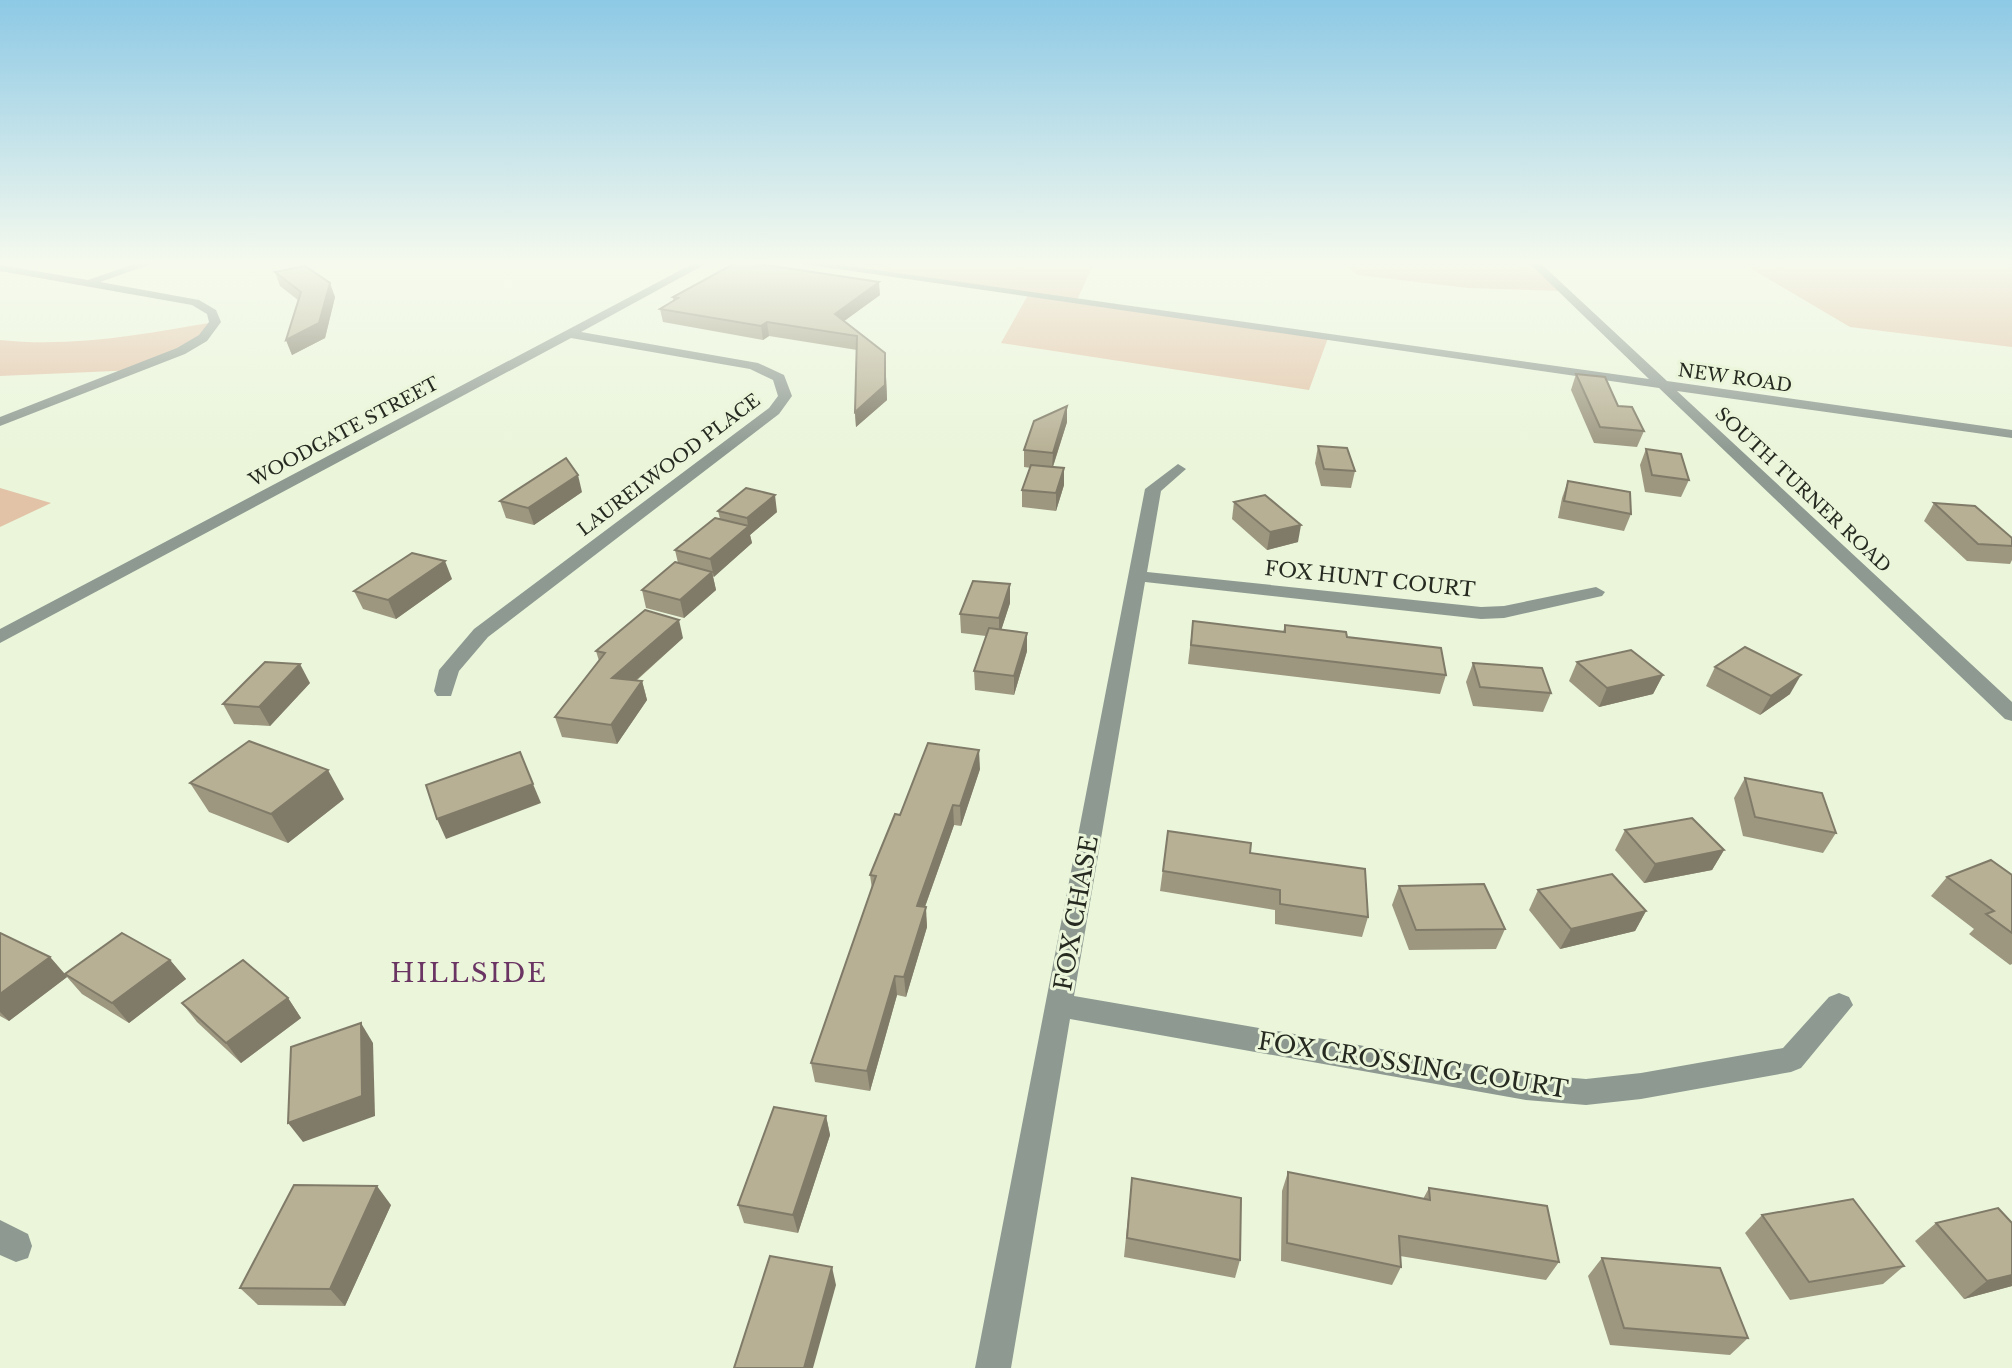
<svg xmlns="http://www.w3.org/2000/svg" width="2012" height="1368" viewBox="0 0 2012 1368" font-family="'Libre Baskerville',serif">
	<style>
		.green { fill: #e2c3a7 }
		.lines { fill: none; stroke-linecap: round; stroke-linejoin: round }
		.minor { fill: #8e9991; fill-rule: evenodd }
		.wall { fill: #9d9780 }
		.shaded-wall { fill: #807b68 }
		.building { fill: #b7b095; stroke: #807b68; stroke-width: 2 }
		.labels { text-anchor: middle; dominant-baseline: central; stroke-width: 6; stroke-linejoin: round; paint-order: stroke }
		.far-street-label { font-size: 18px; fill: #262a20; stroke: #eaf5da }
		.street-label { font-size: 20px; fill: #262a20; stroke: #eaf5da }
		.near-street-label { font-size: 24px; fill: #262a20; stroke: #eaf5da }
		.near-neighbourhood-label { font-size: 26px; letter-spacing: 2px; fill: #6a3463; stroke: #eaf5da }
	</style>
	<rect width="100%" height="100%" fill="#eaf5da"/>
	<g class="green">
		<path d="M788,261h307l-18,39 251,38 -19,52 -308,-47 27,-48z"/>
		<path d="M1338,261h194l32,30 -96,-3 -110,-13z"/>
		<path d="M1738,261h274v86l-162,-20z"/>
		<path d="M215,322l-5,9 -73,39 -137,6v-36c73,8 143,-6 215,-18z"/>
		<path d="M0,488l51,15 -51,24z"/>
	</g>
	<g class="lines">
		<g class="minor">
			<path d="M143,261h16l-59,21 99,18 17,10 5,12 -14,19 -22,13 -185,72v-9l177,-69 22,-13 10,-13 -2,-8 -15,-9 -192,-34v-6l88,15z"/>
			<path d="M698,261h13l-130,71 177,31 26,12 8,21 -13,18 -291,223 -29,34 -8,25h-14l-3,-5 5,-21 35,-41 295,-221 9,-12 -5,-16 -23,-11 -179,-31 -571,305v-14z"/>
			<path d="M783,261h29l837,118 -122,-118h11l129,120 345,49v8l-335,-47 335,311v19l-7,-2 -346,-331z"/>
			<path d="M1178,464l8,5 -25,22 -14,81 334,35 23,-1 92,-19 9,5 -3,4 -98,22 -23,1 -336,-37 -71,414 452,78 60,5 55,-6 142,-25 46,-51 10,-4 10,4 4,8 -52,63 -10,4 -150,27 -55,6 -60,-5 -456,-81 -59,349h-36l170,-879z"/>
			<path d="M0,1220l28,14 4,12 -4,12 -12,4 -16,-7z"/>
		</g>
	</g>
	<g class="wall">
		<path d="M275,272l60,25 -10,41 -33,17 -6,-15 12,-40 -18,-14z"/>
		<path d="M880,295l-36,26 41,32 2,47 -31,27 -1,-15 2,-62 -88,-14 -6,4 -100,-18 -3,-13 13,-8v-4z"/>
		<path d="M1576,374l42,32 26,25 -7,16 -43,-4 -23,-53z"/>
		<path d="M1067,406v16l-14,45 11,1v17l-8,26 -34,-4v-17l9,-22 -7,-1v-17z"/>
		<path d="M1318,446l37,25 -4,17 -30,-2 -6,-23z"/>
		<path d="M1646,449l43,31 -8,17 -36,-5 -5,-27z"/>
		<path d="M1568,481l63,33 -7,17 -66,-13 4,-20z"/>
		<path d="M582,492l-48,33 -28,-7 -6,-17z"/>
		<path d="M1234,502l64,40 -31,8 -35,-31z"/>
		<path d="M1934,503l78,35v22l-2,4 -43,-3 -43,-40z"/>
		<path d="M718,511l59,1 -27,23 2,8 -39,34 3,13 -32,28 -38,-10 -4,-18 36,-27 -3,-13 45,-31z"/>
		<path d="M452,579l-56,40 -33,-10 -9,-18z"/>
		<path d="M1010,584v19l-9,27 26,21 -13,44 -39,-5 -1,-19 12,-35 -25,-3 -1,-19z"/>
		<path d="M1193,621l90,11 2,-7 62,12 99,38 -6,19 -252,-30z"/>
		<path d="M683,638l-47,43h6l5,19 -30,44 -55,-7 -7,-20 44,-56 -3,-10z"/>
		<path d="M1577,662l86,13 -10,19 -54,13 -30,-26z"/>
		<path d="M1473,663l78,30 -8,19 -70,-6 -7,-24z"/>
		<path d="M1715,667l75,27 -30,21 -54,-29z"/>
		<path d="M310,683l-40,43 -36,-2 -11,-20z"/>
		<path d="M980,769l-19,57 -7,-1 -29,82 2,20 -21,70 -9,-2 -27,96 -55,-9 -4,-19 61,-174 -2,-14 30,-60z"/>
		<path d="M1745,778l91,55 -13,20 -80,-17 -9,-38z"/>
		<path d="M190,783l154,16 -56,44 -79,-31z"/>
		<path d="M1625,830l99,20 -12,20 -68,13 -29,-33z"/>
		<path d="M1168,831l82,22 118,64 -6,20 -87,-13v-14l-115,-19z"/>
		<path d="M2012,875v89l-2,1 -41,-31 5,-5 -43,-33 16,-19z"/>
		<path d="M1399,886l106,43 -9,20 -87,1 -17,-45z"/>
		<path d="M1538,890l108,21 -11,20 -75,18 -31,-39z"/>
		<path d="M0,933l50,24 15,17 105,-14 16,19 -57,44 -47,-29 -15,-17 -58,44 -9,-5z"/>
		<path d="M288,998l13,20 -60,45 -44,-41 -15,-19z"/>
		<path d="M826,1116l4,19 -32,98 -54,-10 -6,-18z"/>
		<path d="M1288,1172l135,27 6,-11 130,74 -13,18 -146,-24 1,11 -9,18 -111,-24 1,-70z"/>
		<path d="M1132,1178l108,82 -5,18 -111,-21z"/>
		<path d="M391,1205l-46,101 -87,-1 -18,-17z"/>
		<path d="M1762,1215l142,51 -21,18 -93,16 -45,-67z"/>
		<path d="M1936,1223l76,63 -48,13 -49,-58z"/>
		<path d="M1602,1258l146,80 -18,17 -120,-10 -22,-69z"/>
	</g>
	<g class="shaded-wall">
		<path d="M879,282l1,13 -44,32 -1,-13z"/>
		<path d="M330,283l5,14 -10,41 -33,17 -6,-15z"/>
		<path d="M767,322l2,14 -6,4 -2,-14z"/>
		<path d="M885,353l2,47 -31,27 -1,-15z"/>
		<path d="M1067,406v16l-15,47 1,-16z"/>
		<path d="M1064,468v17l-8,26v-18z"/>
		<path d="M578,475l4,17 -48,33 -6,-17z"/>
		<path d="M775,495l2,17 -27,23 2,8 -38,34 -4,-18 38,-33 -1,-8z"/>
		<path d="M1301,525l-3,17 -31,8 3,-18z"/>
		<path d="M445,561l7,18 -56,40 -8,-19z"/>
		<path d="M712,572l4,18 -32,28 -4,-18z"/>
		<path d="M1010,584v19l-11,34v-19z"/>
		<path d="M679,620l4,18 -66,59 -5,-19z"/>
		<path d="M1027,633v18l-13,44v-19z"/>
		<path d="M300,664l10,19 -40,43 -11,-19z"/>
		<path d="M1663,675l-10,19 -54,13 8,-19z"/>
		<path d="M1801,675l-11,19 -30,21 11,-19z"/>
		<path d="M642,681l5,19 -30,44 -6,-19z"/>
		<path d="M979,750l1,19 -19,57 -1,-20z"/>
		<path d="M328,770l16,29 -56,44 -17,-29z"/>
		<path d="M533,784l8,19 -95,36 -9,-20z"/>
		<path d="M953,805l1,20 -36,101 -1,-20z"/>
		<path d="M1724,850l-12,20 -68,13 11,-19z"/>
		<path d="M926,907l1,20 -21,70 -2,-20z"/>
		<path d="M1646,911l-11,20 -75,18 11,-20z"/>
		<path d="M50,957l17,20 -58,44 -9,-9v-18z"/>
		<path d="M170,960l16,19 -57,44 -17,-20z"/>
		<path d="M895,976l2,19 -27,96 -3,-20z"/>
		<path d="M288,998l13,20 -60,45 -15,-20z"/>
		<path d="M361,1023l12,20 2,73 -72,26 -15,-19z"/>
		<path d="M826,1116l4,19 -32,98 -5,-18z"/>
		<path d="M377,1186l14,19 -46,101 -15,-17z"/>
		<path d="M832,1267l4,18 -23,83h-9z"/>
		<path d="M2012,1275v11l-48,13 23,-18z"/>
	</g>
	<g class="building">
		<path d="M739,261l140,21 -44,32 50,39v32l-30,27 2,-76 -90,-14 -6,4 -101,-17 18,-11 -5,-1z"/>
		<path d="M305,266l25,17 -11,40 -33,17 15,-48 -26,-20z"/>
		<path d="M1576,374l29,3 13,29 14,1 12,24 -44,-4z"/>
		<path d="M1067,406l-14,47 -29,-3 10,-29z"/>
		<path d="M1318,446l29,2 8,23 -31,-2z"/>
		<path d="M1646,449l35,5 8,26 -37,-5z"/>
		<path d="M566,458l12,17 -50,33 -28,-7z"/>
		<path d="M1031,465l33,3 -8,25 -34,-3z"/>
		<path d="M1568,481l62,11 1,22 -67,-13z"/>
		<path d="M746,488l29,7 -28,23 -29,-7z"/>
		<path d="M1265,495l36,30 -31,7 -36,-30z"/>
		<path d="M1934,503l41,3 37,32v8l-34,-2z"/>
		<path d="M715,518l34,8 -39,33 -35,-9z"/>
		<path d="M412,553l33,8 -57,39 -34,-9z"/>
		<path d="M675,562l37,10 -32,28 -38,-10z"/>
		<path d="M973,581l37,3 -11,34 -39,-4z"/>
		<path d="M645,610l34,10 -67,58 30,3 -31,44 -56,-8 50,-64 -9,-2z"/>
		<path d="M1193,621l92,11v-7l61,7 1,5 94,11 5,27 -255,-30z"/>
		<path d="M989,628l38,5 -13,43 -40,-5z"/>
		<path d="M1745,647l56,28 -30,21 -56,-29z"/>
		<path d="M1631,650l32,25 -56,13 -30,-26z"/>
		<path d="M265,662l35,2 -41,43 -36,-3z"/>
		<path d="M1473,663l69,5 9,25 -71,-6z"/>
		<path d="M249,741l79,29 -57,44 -81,-31z"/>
		<path d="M928,743l51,7 -19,56 -7,-1 -36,101 9,1 -22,70 -9,-1 -28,95 -56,-8 65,-187 -6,-1 25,-61 5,1z"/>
		<path d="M520,752l13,32 -96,35 -11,-34z"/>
		<path d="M1745,778l77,15 14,40 -81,-16z"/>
		<path d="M1692,818l32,32 -69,14 -30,-34z"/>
		<path d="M1168,831l83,12 -1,10 115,16 3,48 -88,-13v-14l-117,-19z"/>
		<path d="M1991,860l21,15v58l-26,-19 8,-3 -47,-34z"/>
		<path d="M1612,874l34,37 -75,18 -33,-39z"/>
		<path d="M1484,884l21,45 -89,1 -17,-44z"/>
		<path d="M0,933l50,24 -50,37z"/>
		<path d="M122,933l48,27 -58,43 -47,-29z"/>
		<path d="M243,960l45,38 -62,45 -44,-40z"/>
		<path d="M361,1023l1,73 -74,27 3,-76z"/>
		<path d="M774,1107l52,9 -33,99 -55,-10z"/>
		<path d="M1288,1172l142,28 -1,-12 118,18 12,56 -160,-26 2,31 -114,-24z"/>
		<path d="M1132,1178l109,20 -1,62 -113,-22z"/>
		<path d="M294,1185l83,1 -47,103 -90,-1z"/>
		<path d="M1853,1199l51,67 -95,16 -47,-67z"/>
		<path d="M1998,1208l14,15v52l-25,6 -51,-58z"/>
		<path d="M770,1256l62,11 -28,101h-70z"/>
		<path d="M1602,1258l118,10 28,70 -124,-10z"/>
	</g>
	<linearGradient id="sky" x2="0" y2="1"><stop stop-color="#8dc9e5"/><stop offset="0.58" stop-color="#f6faee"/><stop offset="1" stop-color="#f6faee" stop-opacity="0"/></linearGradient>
	<rect width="2012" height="453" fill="url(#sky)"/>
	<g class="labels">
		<g class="far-street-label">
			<text transform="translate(1735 378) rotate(8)">NEW ROAD</text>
			<text transform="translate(344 432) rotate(-28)">WOODGATE STREET</text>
			<text transform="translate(669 465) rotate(-37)">LAURELWOOD PLACE</text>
			<text transform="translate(1803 490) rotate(43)">SOUTH TURNER ROAD</text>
		</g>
		<g class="street-label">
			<text transform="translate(1370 579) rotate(6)">FOX HUNT COURT</text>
		</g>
		<g class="near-street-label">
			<text transform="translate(1076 913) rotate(-80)">FOX CHASE</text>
			<text transform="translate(1413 1065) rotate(9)">FOX CROSSING COURT</text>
		</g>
		<g class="near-neighbourhood-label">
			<text x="469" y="973">HILLSIDE</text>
		</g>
	</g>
</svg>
